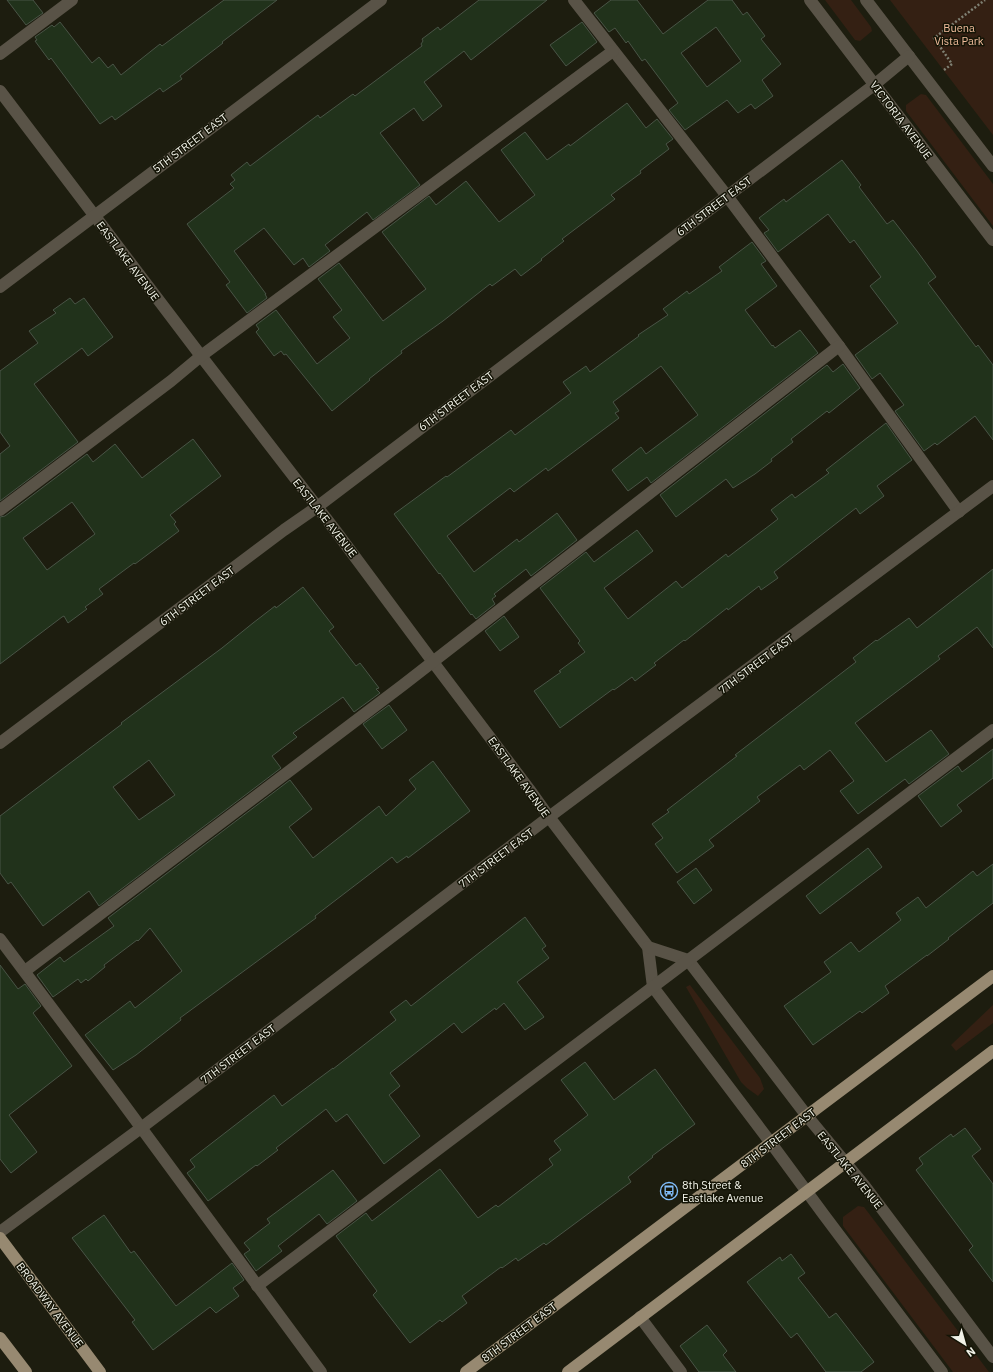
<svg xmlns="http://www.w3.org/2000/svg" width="993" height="1372" viewBox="0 0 993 1372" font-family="'IBM Plex Sans',sans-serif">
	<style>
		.green { fill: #342013 }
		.building { fill: #21321b; stroke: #495446; fill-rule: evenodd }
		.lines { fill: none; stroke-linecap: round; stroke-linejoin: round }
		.path { stroke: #7f8073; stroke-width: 2.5; stroke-dasharray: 2 2; stroke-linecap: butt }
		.minor { stroke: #595347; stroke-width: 12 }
		.major { stroke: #978971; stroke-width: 12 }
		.labels { text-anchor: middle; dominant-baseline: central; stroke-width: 3; stroke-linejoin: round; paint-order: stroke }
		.park-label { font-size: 11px; fill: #f0bc9b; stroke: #141406 }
		.street-label { font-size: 11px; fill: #f0f1e7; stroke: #141406 }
		.poi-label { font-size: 11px; fill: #f0f1e7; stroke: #141406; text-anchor: start }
	</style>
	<rect width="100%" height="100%" fill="#1d1d0f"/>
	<g class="green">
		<path d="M825,0h26l20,27 1,4 -12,10 -5,-1z"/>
		<path d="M890,0h103v135z"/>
		<path d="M921,94l5,1 67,89v42l-87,-115v-6z"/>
		<path d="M690,985l70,93 4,11 -6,7 -11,-8 -6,-6 -55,-95z"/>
		<path d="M993,1005v18l-37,28 -5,-6z"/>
		<path d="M858,1206l6,1 125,165h-36l-110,-146v-9z"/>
	</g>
	<g class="building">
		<path d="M7,0h26l10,13 -17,12z"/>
		<path d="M224,0h53l-55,42 1,1 -43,33 2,3 -19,13 -3,-4 -45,32 -3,-4 -12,8 -49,-66 -2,2 -14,-19 2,-1 -2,-3 17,-12 2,2 6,-5 32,41 7,-6 9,11 5,-4 8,11 39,-31 2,2z"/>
		<path d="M479,0h68l-76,60 -7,-9 -40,31 18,24 -19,15 -9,-13 -34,25 40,52 -47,35 -6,-8 -42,33 5,6 -21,16 -6,-9 -9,7 -30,-37 -30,23 32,43h-1l2,4 -20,15 -21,-28 4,-3 -43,-58 47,-36 -4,-4 5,-4 -4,-5 16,-13 3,4 68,-51 2,3 33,-24 2,2 67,-50 -1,-2 2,-3 -1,-2 16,-12 2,3z"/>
		<path d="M611,0h26l26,34 45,-34h24l11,15 4,-3 18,24 -4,3 20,25 -19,16 11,16 -18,13 -4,-5 -13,9 -11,-13 -42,30 -16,-20 9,-7 -33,-44 -3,2 -14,-20 -2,2 -11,-15 -6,4 -15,-19zM716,27l25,34 -34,26 -26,-34z"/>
		<path d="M582,22l15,20 -31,24 -16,-21z"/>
		<path d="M627,103l19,25 11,-9 16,20 -7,5 3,5 -29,22 1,2 -30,22 4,4 -53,40 2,2 -23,18 1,1 -21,16 -6,-7 -23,17 -2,-2 -47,37 -42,30 1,2 -33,26 1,1 -38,31 -46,-57 -2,1 -3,-4 -7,5 -18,-24 3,-3 -3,-4 20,-15 41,54 33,-26 -17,-21 9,-7 -24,-31 21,-16 44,58 43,-32 -44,-57 47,-36 7,9 30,-24 33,41 36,-27 -34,-45 24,-18 22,28 22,-16 1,2z"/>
		<path d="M842,160l19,25 -2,2 28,37 6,-4 24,31 19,26 -8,6 48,64 2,-2 15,20v75l-18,-24 -38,29 -2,-2 -11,8 -29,-40 9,-6 -24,-32 -8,6 -17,-24 43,-32 -28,-37 11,-9 -27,-37 -4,3 -22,-29 -50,38 -14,-19 5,-3 -10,-12 25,-19 2,3z"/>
		<path d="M752,242l14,19 -5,3 16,22 -32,24 27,36 1,-1 2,3 25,-18 18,23 -167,130 -4,-6 -19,14 -16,-21 29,-23 5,7 52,-39 -37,-49 -48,36 6,9 -4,2 4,5 -71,53 -2,-3 -32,24 -4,-4 -63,48 27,36 43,-33 2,3 38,-29 20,27 -46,36 -5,-7 -32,25 2,2 -4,3 3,5 -19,15 -4,-5 -1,1 -31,-42 -1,1 -45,-60 52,-38 1,1 64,-47 4,5 56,-42 -8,-11 23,-16 4,6 49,-36 -1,-1 30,-20 -5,-6 24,-18 2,3 33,-23 -3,-4z"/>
		<path d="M70,298l5,6 9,-6 29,39 -25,19 -6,-8 -48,36 44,58 -78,59v-47l10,-8 -10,-14v-61l38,-28 -9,-12 27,-18 -3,-3z"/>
		<path d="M843,364l17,24 -31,25 -2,-2 -36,28 2,3 -22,17 1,2 -17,13 -22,14 -7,-9 -50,38 -16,-22 167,-130 6,7z"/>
		<path d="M886,423l26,37 -35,26 7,10 -24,18 -4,-6 -82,64 4,6 -17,12 -2,-4 -31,24 -1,-2 -42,33 -1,-1 -30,23 2,2 -21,16 -3,-4 -18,13 -1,-1 -53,39 -26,-37 27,-19 -2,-1 26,-19 -7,-9 2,-2 -40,-53 46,-36 8,10 43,-32 16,21 -49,37 24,31 48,-38 6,7 44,-34 2,3 50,-38 -7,-9 21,-16 3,4 34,-25 -3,-3z"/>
		<path d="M193,439l28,37 -51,39 6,7 -2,2 5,7 -44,33 -1,-1 -35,26 4,5 -18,13 2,2 -19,14 -4,-7 -2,1 -62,47v-147l5,-1 82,-62 6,8 22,-18 27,34zM72,502l23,32 -48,36 -24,-32z"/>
		<path d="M993,569v79l-16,-21 -39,29 2,3 -85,64 31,39 45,-32 18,24 -40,30 -4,-5 -47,35 -18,-23 14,-10 -24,-31 -26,20 -4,-5 -43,32 3,4 -51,39 5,6 -37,27 -22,-29 8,-6 -11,-14 17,-12 -2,-2 70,-54 -2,-1 121,-93 -3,-4 23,-18 1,1 32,-23 8,10z"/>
		<path d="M303,587l31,40 -5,4 27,35 4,-3 19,25 -3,1 4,4 -26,19 -11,-15 -50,36 4,4 -25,19 9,12 -182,138 -10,-15 -46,35 -32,-44 -3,2 -8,-11v-57l122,-92 -1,-1 101,-75 31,-25 22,-17 1,2zM149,760l26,35 -36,25 -26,-33z"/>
		<path d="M504,616l15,21 -19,14 -15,-20z"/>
		<path d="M389,705l18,25 -25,19 -19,-25z"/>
		<path d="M993,749v29l-36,27 5,6 -21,16 -23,-31 40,-30 4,6z"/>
		<path d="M433,761l37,50 -62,47 -1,-2 -10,7 -5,-6 -77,59 1,2 -136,100 1,2 -45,35 -23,15 -28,-35 45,-34 5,7 47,-37 -32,-43 -12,13 -1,-1 -33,25 1,2 -17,14 -2,-2 -5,4 -3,-4 -25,18 -16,-22 23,-18 4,5 50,-36 -6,-8 182,-138 22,29 -23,18 24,31 66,-52 7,10 30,-27 -7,-9z"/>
		<path d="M868,848l14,19 -62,47 -14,-18z"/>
		<path d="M993,864v39l-45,35 1,1 -22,17v-1l-42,31 4,7 -27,20 -2,-2 -47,34 -29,-39 47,-34 -7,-10 27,-20 8,10 42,-32 -5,-7 22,-16 8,11 47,-37 4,5z"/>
		<path d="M696,868l16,22 -18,14 -17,-22z"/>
		<path d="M525,917l21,29 -4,3 7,9 -32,24 27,35 -19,13 -21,-27 -8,7 -1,-2 -33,25 -8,-10 -64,50 10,13 -11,9 31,41 -36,28 -37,-50 -11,8 -10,-13 -50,39 2,2 -21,16 -1,-1 -48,36 -21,-28 8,-6 -5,-7 84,-65 8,11 51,-38v1l63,-49 -6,-8 16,-12 5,6z"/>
		<path d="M0,965l18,24 7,-5 16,22 -8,7 39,53 -63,49 28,37 -26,21 -11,-14z"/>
		<path d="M585,1062l29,38 41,-31 40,55 -43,32 1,1 -25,20 3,5 -85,63 -2,-2 -26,18 -2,-3 -14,10 -1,-1 -39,29 5,7 -25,19 -2,-2 -30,23 -37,-48 4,-4 -41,-55 30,-23 6,8 68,-52 38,49 18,-13 2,2 55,-42 -4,-6 12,-9 -7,-9 34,-26 -27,-35z"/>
		<path d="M965,1128l16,21 -9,7 21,28v98l-24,-32 4,-4 -57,-76 7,-6 -4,-6 32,-24 2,3z"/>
		<path d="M333,1170l24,31 -30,23 -8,-10 -41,32 4,5 -26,20 -12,-17 6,-4 -6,-7 26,-20 -3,-4z"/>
		<path d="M104,1215l27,38 3,-2 42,55 56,-43 12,17 -11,8 6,8 -23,17 -6,-6 -57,43 -21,-28 3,-2 -63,-82z"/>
		<path d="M791,1254l14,19 -7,5 30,38 1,2 7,-5 38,49 -13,10h-35l-29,-39 -6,5 -44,-56 33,-25 2,4z"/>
		<path d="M707,1325l20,26 -4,4 13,17h-37l-19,-26z"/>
	</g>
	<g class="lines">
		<path class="path" d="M944,70l8,-6 -18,-26 51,-38"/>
		<g class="minor">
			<path d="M574,0l153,196 112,150 120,166"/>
			<path d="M810,0l183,240"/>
			<path d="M866,0l127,166"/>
			<path d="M0,54l72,-54"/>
			<path d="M0,91l201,265 134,174 98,132 96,127 20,28 99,130 5,40 118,156 53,72 118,157"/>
			<path d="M0,287l381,-287"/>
			<path d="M0,510l171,-129 30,-25 412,-305"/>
			<path d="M0,743l284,-213 33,-23 557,-422 35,-29"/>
			<path d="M0,939l120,160 201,273"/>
			<path d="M648,947l40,13 119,156 57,69 129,172"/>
			<path d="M25,971l378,-286 436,-339"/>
			<path d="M0,1232l141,-104 408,-311 444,-331"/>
			<path d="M257,1286l736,-556"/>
			<path d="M640,1317l41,55"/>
		</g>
		<g class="major">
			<path d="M0,1238l100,134"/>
			<path d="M0,1338l26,34"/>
			<path d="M466,1372l527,-396"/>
			<path d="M568,1372l425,-321"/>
		</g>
	</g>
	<defs>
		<g id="bus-ring" transform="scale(0.9)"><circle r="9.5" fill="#141406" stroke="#81bdfa" stroke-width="1.5"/><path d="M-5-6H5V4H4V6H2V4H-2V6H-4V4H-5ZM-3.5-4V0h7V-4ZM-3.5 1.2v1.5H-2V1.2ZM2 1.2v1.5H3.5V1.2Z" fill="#81bdfa"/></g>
	</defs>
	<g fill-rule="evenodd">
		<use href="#bus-ring" x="669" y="1191"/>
	</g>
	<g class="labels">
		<g class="park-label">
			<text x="959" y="28">Buena<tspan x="959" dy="13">Vista Park</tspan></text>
		</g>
		<g class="street-label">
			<text transform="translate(901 120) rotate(53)">VICTORIA AVENUE</text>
			<text transform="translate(190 143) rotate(-37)">5TH STREET EAST</text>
			<text transform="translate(714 206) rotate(-37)">6TH STREET EAST</text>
			<text transform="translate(128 261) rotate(53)">EASTLAKE AVENUE</text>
			<text transform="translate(456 401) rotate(-37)">6TH STREET EAST</text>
			<text transform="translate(325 518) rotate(52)">EASTLAKE AVENUE</text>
			<text transform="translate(197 596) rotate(-37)">6TH STREET EAST</text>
			<text transform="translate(756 664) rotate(-37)">7TH STREET EAST</text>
			<text transform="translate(519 777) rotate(54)">EASTLAKE AVENUE</text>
			<text transform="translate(496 858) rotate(-37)">7TH STREET EAST</text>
			<text transform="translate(238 1054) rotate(-37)">7TH STREET EAST</text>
			<text transform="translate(778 1138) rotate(-37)">8TH STREET EAST</text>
			<text transform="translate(850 1170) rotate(51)">EASTLAKE AVENUE</text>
			<text transform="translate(50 1305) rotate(53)">BROADWAY AVENUE</text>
			<text transform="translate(519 1332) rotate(-37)">8TH STREET EAST</text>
		</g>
		<g class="poi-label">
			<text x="682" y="1185">8th Street &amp;<tspan x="682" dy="13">Eastlake Avenue</tspan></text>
		</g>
	</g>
	<g transform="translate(965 1344) rotate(143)" stroke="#141406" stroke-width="3" paint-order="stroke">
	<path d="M0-3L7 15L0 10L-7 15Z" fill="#f0f1e7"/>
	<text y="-6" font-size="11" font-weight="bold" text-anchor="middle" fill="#f0f1e7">N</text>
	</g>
</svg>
